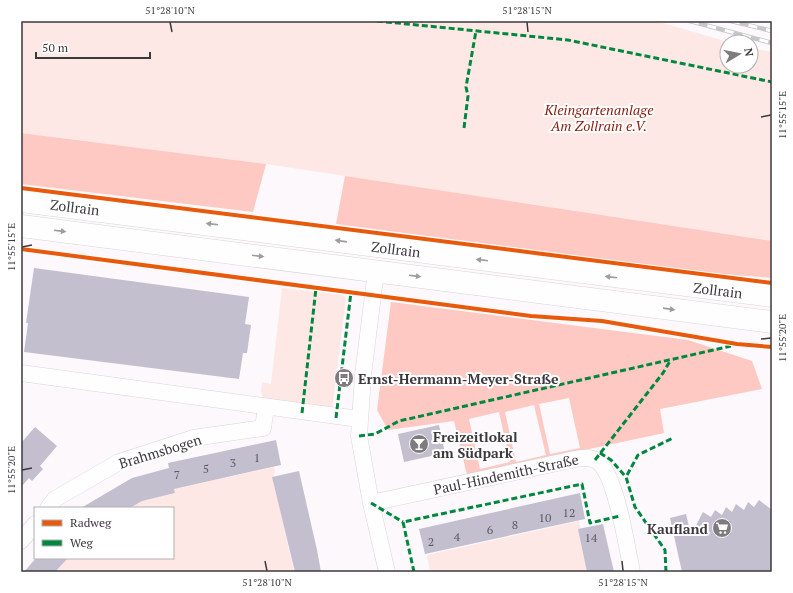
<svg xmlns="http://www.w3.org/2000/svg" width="793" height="593" viewBox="0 0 793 593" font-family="'PT Serif',serif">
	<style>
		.green { fill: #fee8e5 }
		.forest { fill: #fdc9c2; fill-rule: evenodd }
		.building { fill: #c3bfcf }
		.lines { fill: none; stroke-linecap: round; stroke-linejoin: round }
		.minor-casing { stroke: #d9d5d9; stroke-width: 17 }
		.secondary-casing { stroke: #d9d5d9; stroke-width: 23 }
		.minor { stroke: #fffeff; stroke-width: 16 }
		.secondary { stroke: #fffeff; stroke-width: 22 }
		.rail-casing { stroke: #c9c8c9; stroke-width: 4.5 }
		.rail { stroke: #fff; stroke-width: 3; stroke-dasharray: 9; stroke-linecap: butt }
		.quiet { stroke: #00873e; stroke-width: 3; stroke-dasharray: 6 3; stroke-linecap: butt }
		.cycleway-casing { stroke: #fff; stroke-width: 6 }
		.cycleway { stroke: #e8590c; stroke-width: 4 }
		.oneway { fill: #9e9c9e }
		.ticks { fill: none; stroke: #3c393d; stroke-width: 1.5 }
		.labels { text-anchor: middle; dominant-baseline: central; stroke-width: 4; stroke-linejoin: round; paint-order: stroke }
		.number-label { font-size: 12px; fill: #5e5a62 }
		.park-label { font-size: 14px; font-style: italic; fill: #8a2114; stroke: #fff }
		.street-label { font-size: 14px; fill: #3c393d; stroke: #fff }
		.poi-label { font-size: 14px; font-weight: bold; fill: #3c393d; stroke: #fff; text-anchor: start }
		.neatline { fill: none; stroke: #3c393d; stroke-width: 1.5 }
		.ticks-label { font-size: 10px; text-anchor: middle; fill: #3c393d }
	</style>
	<rect width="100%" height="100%" fill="#fcf8fc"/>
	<g class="green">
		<path d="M21,21h635l72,21 -1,24h24v-18l21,4v189l-506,-77 -245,-31z"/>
		<path d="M282,288l60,7 4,3 -14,112 -69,-12 -2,-7 1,-9 9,2z"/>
		<path d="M274,467l1,5 -2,5 21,95h-239l13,-14h105v-50h-43l12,-7 33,-8 -1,-4z"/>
		<path d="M579,521l10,51h-159l-3,-17z"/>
	</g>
	<g class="forest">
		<path d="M21,133l245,31 -13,48 -232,-28z"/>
		<path d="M345,176l427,65v37l-63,-5 -373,-49z"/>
		<path d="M391,302l297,38 64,21 10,28 -102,20 4,24 -197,42 -13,-54 -66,9 -11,-20zM569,398l11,50 -30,6 -11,-50zM534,405l12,50 -30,7 -11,-50zM499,412l11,50 -30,7 -11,-50z"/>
	</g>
	<g class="building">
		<path d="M34,268l215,29 -4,27 6,1 -4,28h-4l-4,26 -215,-27 4,-29h-2z"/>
		<path d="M439,425l6,28 -41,9 -6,-28z"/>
		<path d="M35,427l22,19 -17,20 3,3 -11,12 -3,-3 -8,9v-44z"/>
		<path d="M276,440l5,25 -107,24 1,4 -33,8 -12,7h-49l51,-30 37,-10 -1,-5z"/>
		<path d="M299,471l18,79 4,22h-26l-23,-95z"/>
		<path d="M580,493l5,26 -160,35 -6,-25z"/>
		<path d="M759,500l13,10v62h-90l-12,-54 16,-4 5,21 12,-23 8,5 4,-7 7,5 4,-8 6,5 4,-8 8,6 4,-8 6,5z"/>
		<path d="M603,524l11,48h-27l-9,-43z"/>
		<path d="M36,558h32l-13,14h-31z"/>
	</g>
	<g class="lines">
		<g class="minor-casing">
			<g id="minor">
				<path d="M376,271l-13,104 -4,61 12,67 16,69"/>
				<path d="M21,373l338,46"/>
				<path d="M371,503l195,-42c9,-2 22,-6 31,0 19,12 30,87 35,111"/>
				<path d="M48,508l7,-9 64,-37 74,-24 70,-10 3,-21"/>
				<path d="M21,541l14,-17"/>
			</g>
		</g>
		<g class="secondary-casing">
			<g id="secondary">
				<path d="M21,201l751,95"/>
				<path d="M21,226l751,96"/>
			</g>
		</g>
		<use href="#minor" class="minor"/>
		<use href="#secondary" class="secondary"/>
		<g class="rail-casing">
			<g id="rail">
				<path d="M690,21l82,22"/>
				<path d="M731,21l41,10"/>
			</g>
		</g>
		<use href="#rail" class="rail"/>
		<g class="quiet">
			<path d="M377,21l191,19 204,42"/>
			<path d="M464,128l4,-32 -2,-9 10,-56"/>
			<path d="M302,413l14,-125"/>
			<path d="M336,418l15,-126"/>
			<path d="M359,436l16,-2 24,-13 332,-75"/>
			<path d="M600,453l11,7 15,17"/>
			<path d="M595,460l68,-87 7,-12"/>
			<path d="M371,503l32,19"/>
			<path d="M414,572l-11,-50 179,-38 8,39 30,-7"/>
			<path d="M666,572l-1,-22 -30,-43 -9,-30 12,-22 35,-17"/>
		</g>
		<g class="cycleway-casing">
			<g id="cycleway">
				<path d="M21,188l751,95"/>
				<path d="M21,249l510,67 71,5 135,23 35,3"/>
			</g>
		</g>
		<use href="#cycleway" class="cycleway"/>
	</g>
	<defs><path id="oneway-solid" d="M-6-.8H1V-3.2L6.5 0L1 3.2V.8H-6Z"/></defs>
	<g class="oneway">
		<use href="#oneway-solid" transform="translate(212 224) rotate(-173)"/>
		<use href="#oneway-solid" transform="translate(60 231) rotate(7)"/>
		<use href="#oneway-solid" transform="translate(341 241) rotate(-172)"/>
		<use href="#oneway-solid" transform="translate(258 256) rotate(7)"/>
		<use href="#oneway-solid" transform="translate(482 260) rotate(-173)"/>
		<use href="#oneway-solid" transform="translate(415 276) rotate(7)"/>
		<use href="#oneway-solid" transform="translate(611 277) rotate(-173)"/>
		<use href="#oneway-solid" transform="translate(669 309) rotate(8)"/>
	</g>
	<path class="ticks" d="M170,22l2,10M527,22l1,10M761,117l10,-2M22,247l10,-2M761,339l10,-1M22,470l10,-2M265,561l2,10M622,561l1,10"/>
	<defs>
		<g id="bus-disc" transform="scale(1)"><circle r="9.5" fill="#7f7c80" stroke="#fff"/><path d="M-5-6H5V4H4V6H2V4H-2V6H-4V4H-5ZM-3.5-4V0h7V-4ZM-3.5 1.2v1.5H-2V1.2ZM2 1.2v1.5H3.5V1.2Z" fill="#fff"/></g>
		<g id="bar-disc" transform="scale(1)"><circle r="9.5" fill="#7f7c80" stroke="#fff"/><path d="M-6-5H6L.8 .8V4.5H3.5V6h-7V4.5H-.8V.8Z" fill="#fff"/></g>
		<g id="supermarket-disc" transform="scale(1)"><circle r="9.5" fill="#7f7c80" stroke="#fff"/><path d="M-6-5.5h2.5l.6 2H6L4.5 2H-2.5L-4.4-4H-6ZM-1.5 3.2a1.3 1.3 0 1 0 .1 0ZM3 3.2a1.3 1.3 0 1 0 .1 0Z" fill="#fff"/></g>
	</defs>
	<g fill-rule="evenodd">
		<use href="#bus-disc" x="344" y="378"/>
		<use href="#bar-disc" x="419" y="444"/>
		<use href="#supermarket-disc" x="722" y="528"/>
	</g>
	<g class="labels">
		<g class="number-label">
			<text x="257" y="457">1</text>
			<text x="233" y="462">3</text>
			<text x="206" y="468">5</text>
			<text x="177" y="474">7</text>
			<text x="569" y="512">12</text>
			<text x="545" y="517">10</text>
			<text x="515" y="524">8</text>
			<text x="490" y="529">6</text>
			<text x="457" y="536">4</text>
			<text x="591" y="537">14</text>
			<text x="431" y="541">2</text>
		</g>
		<g class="park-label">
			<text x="599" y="109">Kleingartenanlage<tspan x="599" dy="16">Am Zollrain e.V.</tspan></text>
		</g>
		<g class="street-label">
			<text transform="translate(75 207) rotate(7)">Zollrain</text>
			<text transform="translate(396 249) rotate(7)">Zollrain</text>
			<text transform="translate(718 290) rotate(7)">Zollrain</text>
			<text transform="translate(160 451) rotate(-17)">Brahmsbogen</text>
			<text transform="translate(506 474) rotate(-12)">Paul-Hindemith-Straße</text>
		</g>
		<g class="poi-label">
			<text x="358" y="378">Ernst-Hermann-Meyer-Straße</text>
			<text x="433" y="436">Freizeitlokal<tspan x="433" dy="16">am Südpark</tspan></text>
			<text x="708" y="528" text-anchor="end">Kaufland</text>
		</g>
	</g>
	<rect width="793" height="593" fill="none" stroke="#ffffff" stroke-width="44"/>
	<rect x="34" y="507" width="140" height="52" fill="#ffffff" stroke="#b1b0b1"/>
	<rect x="42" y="520" width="20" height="6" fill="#e8590c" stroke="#b1b0b1"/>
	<text x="70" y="527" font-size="12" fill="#3c393d">Radweg</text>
	<rect x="42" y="540" width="20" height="6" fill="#00873e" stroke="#b1b0b1"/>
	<text x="70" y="547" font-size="12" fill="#3c393d">Weg</text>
	<g transform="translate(739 54) rotate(80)"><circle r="19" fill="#ffffff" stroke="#b1b0b1"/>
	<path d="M0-3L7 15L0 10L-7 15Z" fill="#7f7c80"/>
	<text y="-6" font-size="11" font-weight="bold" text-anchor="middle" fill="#3c393d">N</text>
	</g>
	<path d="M36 52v6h114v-6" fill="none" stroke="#3c393d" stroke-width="2"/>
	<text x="42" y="52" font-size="12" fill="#3c393d" stroke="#ffffff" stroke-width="3" paint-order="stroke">50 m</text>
	<rect x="22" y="22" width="749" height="549" class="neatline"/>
	<g class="ticks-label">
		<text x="170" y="14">51°28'10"N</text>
		<text x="527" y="14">51°28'15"N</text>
		<text transform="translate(782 115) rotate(-90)" y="4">11°55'15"E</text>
		<text transform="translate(11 247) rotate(-90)" y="4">11°55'15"E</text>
		<text transform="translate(782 338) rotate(-90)" y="4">11°55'20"E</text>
		<text transform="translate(11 470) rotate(-90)" y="4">11°55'20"E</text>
		<text x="267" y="586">51°28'10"N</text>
		<text x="623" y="586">51°28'15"N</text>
	</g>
</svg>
